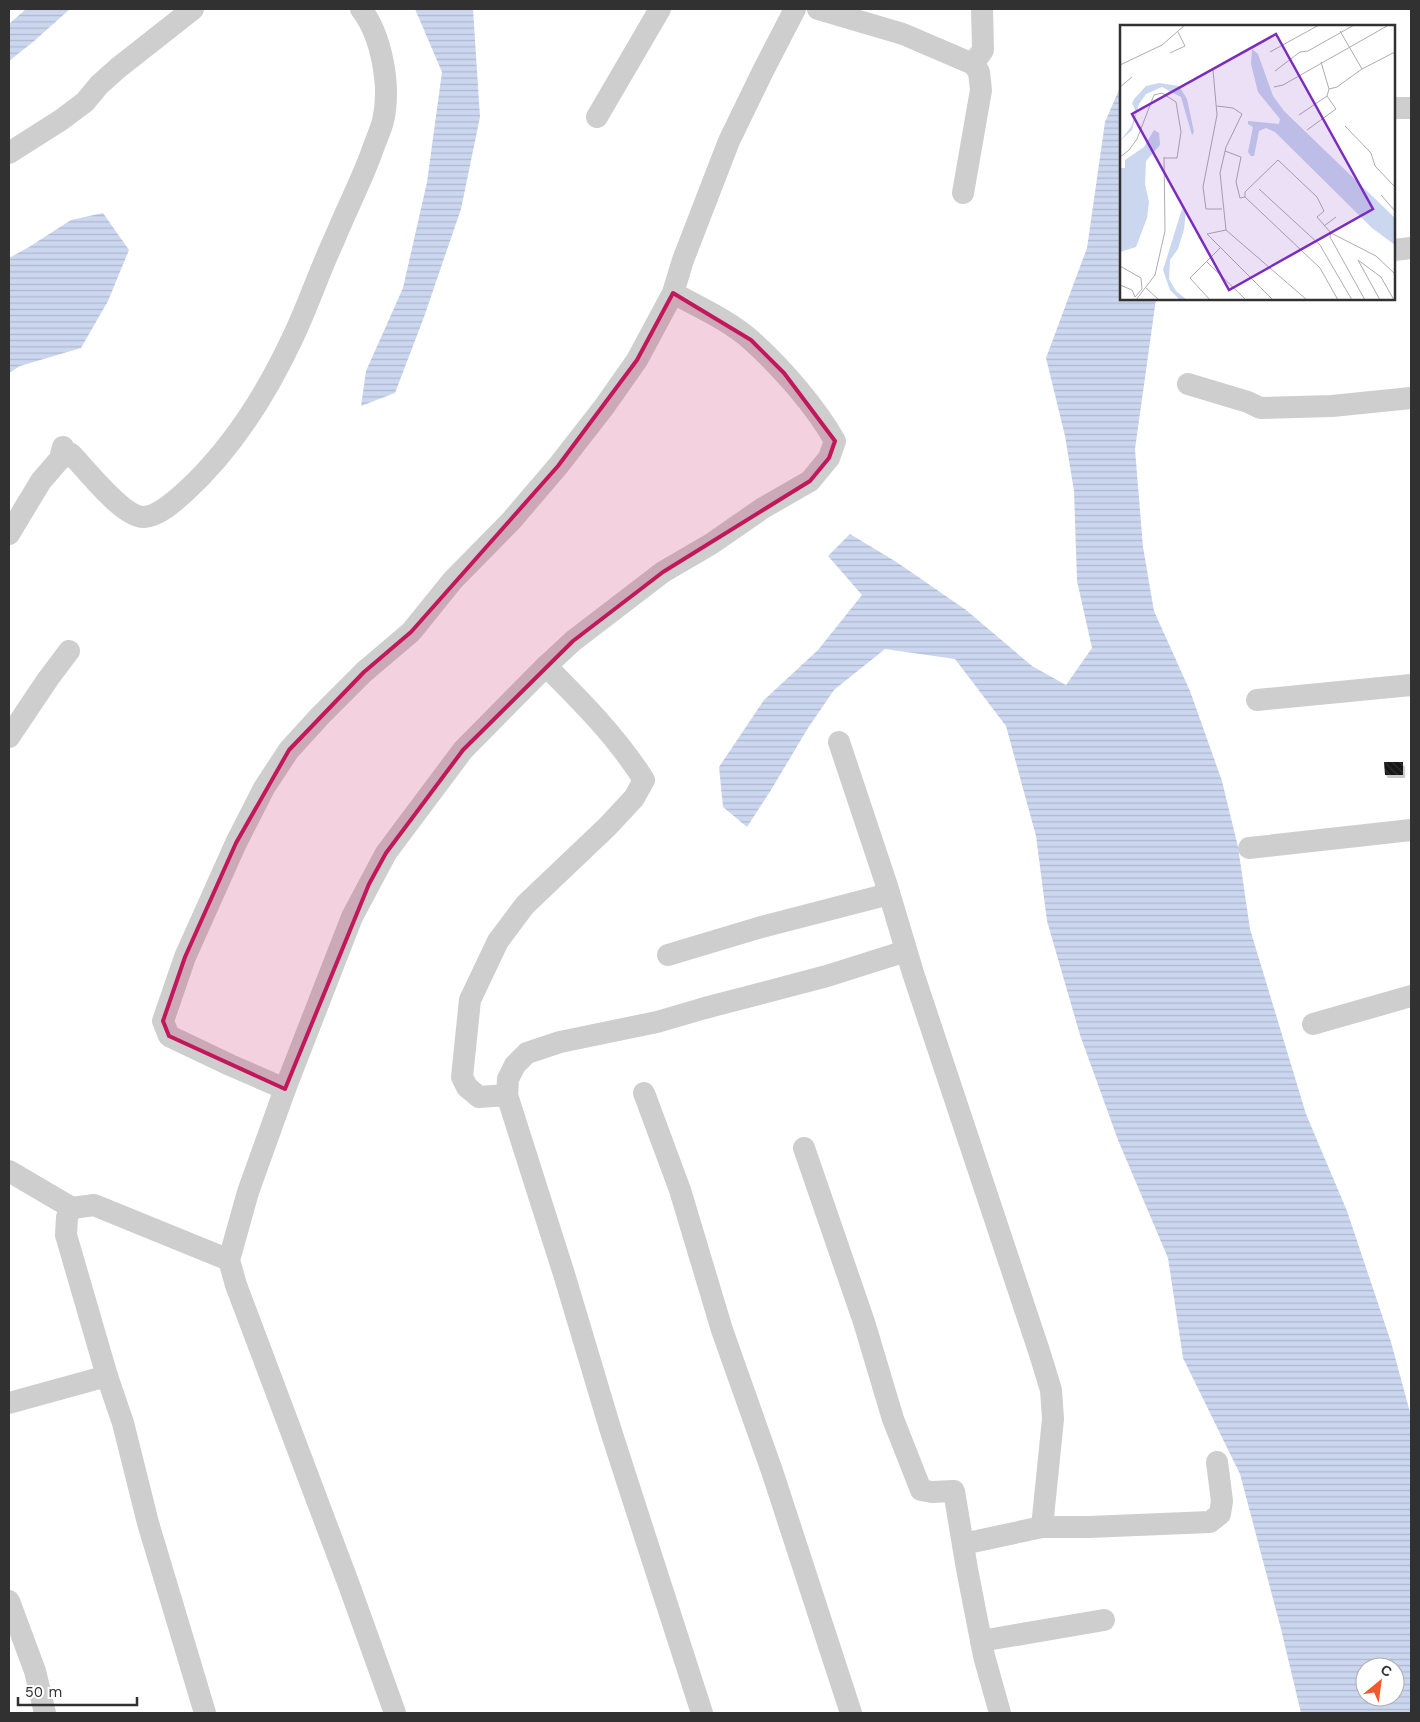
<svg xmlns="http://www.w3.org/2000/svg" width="1420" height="1722" viewBox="0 0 1420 1722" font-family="'Work Sans',sans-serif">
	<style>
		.water { fill: url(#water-rules); fill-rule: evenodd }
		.shadow { fill: #0003 }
		.building { fill: url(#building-back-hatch) }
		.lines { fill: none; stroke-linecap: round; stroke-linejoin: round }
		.minor { stroke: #cecece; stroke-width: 22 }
		.marked { fill: #c2185b; fill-opacity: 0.2; stroke: #c2185b; stroke-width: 4; stroke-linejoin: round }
		.inset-road { fill: none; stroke: #adadad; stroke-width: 1 }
		.view { fill: #7b2cbf; fill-opacity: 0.15; stroke: #7b2cbf; stroke-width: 2.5 }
		.inset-edge { fill: none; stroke: #313131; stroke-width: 2.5 }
	</style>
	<defs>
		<pattern id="water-rules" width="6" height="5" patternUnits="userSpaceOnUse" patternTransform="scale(1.25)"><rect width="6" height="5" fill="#cbd6ef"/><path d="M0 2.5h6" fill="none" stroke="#afb8cd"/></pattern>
		<pattern id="building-back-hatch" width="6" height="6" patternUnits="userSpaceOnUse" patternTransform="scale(1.25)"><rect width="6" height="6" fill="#181818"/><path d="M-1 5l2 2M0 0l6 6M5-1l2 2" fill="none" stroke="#313131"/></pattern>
	</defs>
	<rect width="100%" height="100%" fill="#fff"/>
	<g class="water">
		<path d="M26,9h44l-37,33 -24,19v-37z"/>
		<path d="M415,9h58l7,108 -19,92 -37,108 -29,76 -34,13 5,-35 37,-83 24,-106 15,-110z"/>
		<path d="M1121,85v214h35l-21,150 8,98 11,64 36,80 32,90 16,66 12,82 56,185 41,97 44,131 20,74v297h-110l-20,-84 -41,-155 -57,-116 -15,-100 -50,-118 -38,-105 -33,-114 -11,-85 -30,-110 -51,-67 -70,-10 -51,41 -26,38 -37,62 -24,37 -24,-20 -4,-40 45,-67 54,-50 44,-55 -34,-39 22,-22 48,29 68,47 66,56 34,19 26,-37 -15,-67 -3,-90 -9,-55 -19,-78 41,-110 18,-126zM1365,1667h30v30h-30z"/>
		<path d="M103,213l26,37 -21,51 -27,47 -61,18 -11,7v-115l20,-11 42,-27z"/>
	</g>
	<path class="shadow" d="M1402,763l3,4v11h-17l-2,-3z"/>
	<path class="building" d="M1384,762h19v13h-18z"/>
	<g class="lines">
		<g class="minor">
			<path d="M818,9l85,25 70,30 6,8 2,18 -18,103"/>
			<path d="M973,64l10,-14 -1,-41"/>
			<path d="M1394,108h17"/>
			<path d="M597,117l63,-108"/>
			<path d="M9,153l52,-33 24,-18 14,-17 19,-17 75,-59"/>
			<path d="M1394,250l17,-2"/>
			<path d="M1188,384l60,18 12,6 72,-2 79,-8"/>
			<path d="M60,459l11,-5c15,15 52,64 73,63 15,-1 31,-16 41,-25 47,-43 81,-97 108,-155 15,-31 26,-65 41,-97 13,-32 29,-62 40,-94 3,-8 7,-17 9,-25 8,-34 -1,-85 -22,-112"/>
			<path d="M9,534l32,-53 19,-22 3,-12"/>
			<path d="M546,666c35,35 71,71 98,114l-10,18 -26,28 -83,79 -27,36 -28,59 -8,77 5,10 12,10 28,-2 57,179 46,154 92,285"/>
			<path d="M1257,700l154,-15"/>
			<path d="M9,737l39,-58 21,-28"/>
			<path d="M839,742l48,144 26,87 127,381 11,36 2,29 -11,108 -79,17"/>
			<path d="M1249,848l162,-18"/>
			<path d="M668,955l90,-27 131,-34"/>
			<path d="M1313,1024l98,-28"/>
			<path d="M285,1089l-55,-24 -61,-29 -6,-15 22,-64 51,-114 28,-55 25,-38 31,-34 44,-44 47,-40 42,-52 58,-59 47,-55 46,-59 33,-47 36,-67 10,-33 46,-119 34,-70 32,-62"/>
			<path d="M644,1093l36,97 42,140 50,141 79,242"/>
			<path d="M507,1095l1,-16 7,-14 12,-12 33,-11 97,-20 48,-14 122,-32 79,-25"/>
			<path d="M804,1148l60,174 29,97 28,71 11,2 22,-1 13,78 17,87 16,57"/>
			<path d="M9,1171l63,37"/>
			<path d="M9,1403l98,-27"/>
			<path d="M1042,1527h47l121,-5 10,-8 2,-13 -5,-39"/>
			<path d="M9,1601l26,70 10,42"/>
			<path d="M981,1641l123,-21"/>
			<path d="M205,1713l-57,-190 -25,-100 -16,-47 -41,-141 1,-18 5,-9 22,-3 135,55"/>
			<path d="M395,1713l-46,-128 -113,-300 -7,-25 19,-68 37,-103 67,-172 34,-64 77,-103 83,-84 27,-25 90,-69 48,-28 52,-36 47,-27 19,-23 6,-17c-19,-34 -54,-74 -83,-100 -22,-20 -53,-34 -79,-48"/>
		</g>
	</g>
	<path class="marked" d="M673,293l78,47 33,33 51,68 -6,17 -19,23 -147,91 -90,69 -110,109 -77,103 -17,31 -84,205 -116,-53 -6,-15 22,-64 51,-114 53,-93 75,-78 47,-40 147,-166 79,-106z"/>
	<g transform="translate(1120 25)">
		<rect width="275" height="275" fill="#fff"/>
		<path d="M132,24l6,5 15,42 11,15 111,107v27l-23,-17 -97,-96 -9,-4 -7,3 -5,25h-3l-3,-4 5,-25 -5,-3v-3l31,3 1,-5 -22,-27 -7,-28zM39,58l20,3 8,13 7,33 -2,3 -11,-38 -19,-10 -16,7 -7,10 -7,26 -12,11 11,-14 5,-15 -4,-9 3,-5 11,-12zM34,105l5,3 1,12 -14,16 -1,23 4,18 -2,16 -11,29 -16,5v-84h5v-8l19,-13zM62,184l4,2 -2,18 -6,20 -8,11 -1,19 7,12 11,9h-7l-10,-10 -7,-20z" fill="#cbd6ef"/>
		<path class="inset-road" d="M220,6l22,38M150,27l49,-27M50,28l15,-7 -7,-14M0,40l42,-20 23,-20M93,45l4,45 -14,72 3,22h16M155,46l25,-19 8,-1 46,-26M0,62l12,-10M154,62l9,-2 104,-59M209,64l8,-2 25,-18 33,-17M97,81l16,2 9,6 -16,33 -6,26 6,57 81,70M179,90l28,-19 2,-7 -8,-27M225,101l26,27 4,13 20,21M187,105l29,-21 -9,-13M105,126l16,6 -5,25 4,16 5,-1 75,71 18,32M0,132l9,-7 8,-11 17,-44 8,-2 14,9 5,30 -4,26h-13M139,164l61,56 32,55M261,170l14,16M125,172v-5l33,-32 39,37 7,14 -7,6 14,16 45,23 19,18M204,201l12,-9M106,205l-19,4 66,66M211,208l-1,4 35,63M87,237l39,38M0,241l21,12 1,11 -7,8M0,260l12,5 3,7M26,263l13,12M16,275l19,-25 10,-44 -1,-74M90,275l-20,-22 30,-30M260,275l-22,-40 23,17 13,23"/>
		<path class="view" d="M156,9l97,175 -144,81 -97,-176z"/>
		<rect width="275" height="275" class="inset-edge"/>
	</g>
	<rect width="1420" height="1722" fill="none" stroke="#313131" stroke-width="20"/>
	<g transform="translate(1380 1682) rotate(29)"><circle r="24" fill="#ffffff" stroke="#adadad"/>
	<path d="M0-4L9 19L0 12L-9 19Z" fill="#f05a2c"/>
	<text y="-8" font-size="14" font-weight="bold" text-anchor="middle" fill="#313131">С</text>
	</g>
	<path d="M18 1697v8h119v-8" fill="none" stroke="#313131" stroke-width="2.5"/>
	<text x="25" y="1697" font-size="15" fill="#313131" stroke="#ffffff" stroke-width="4" paint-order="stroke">50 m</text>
</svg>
